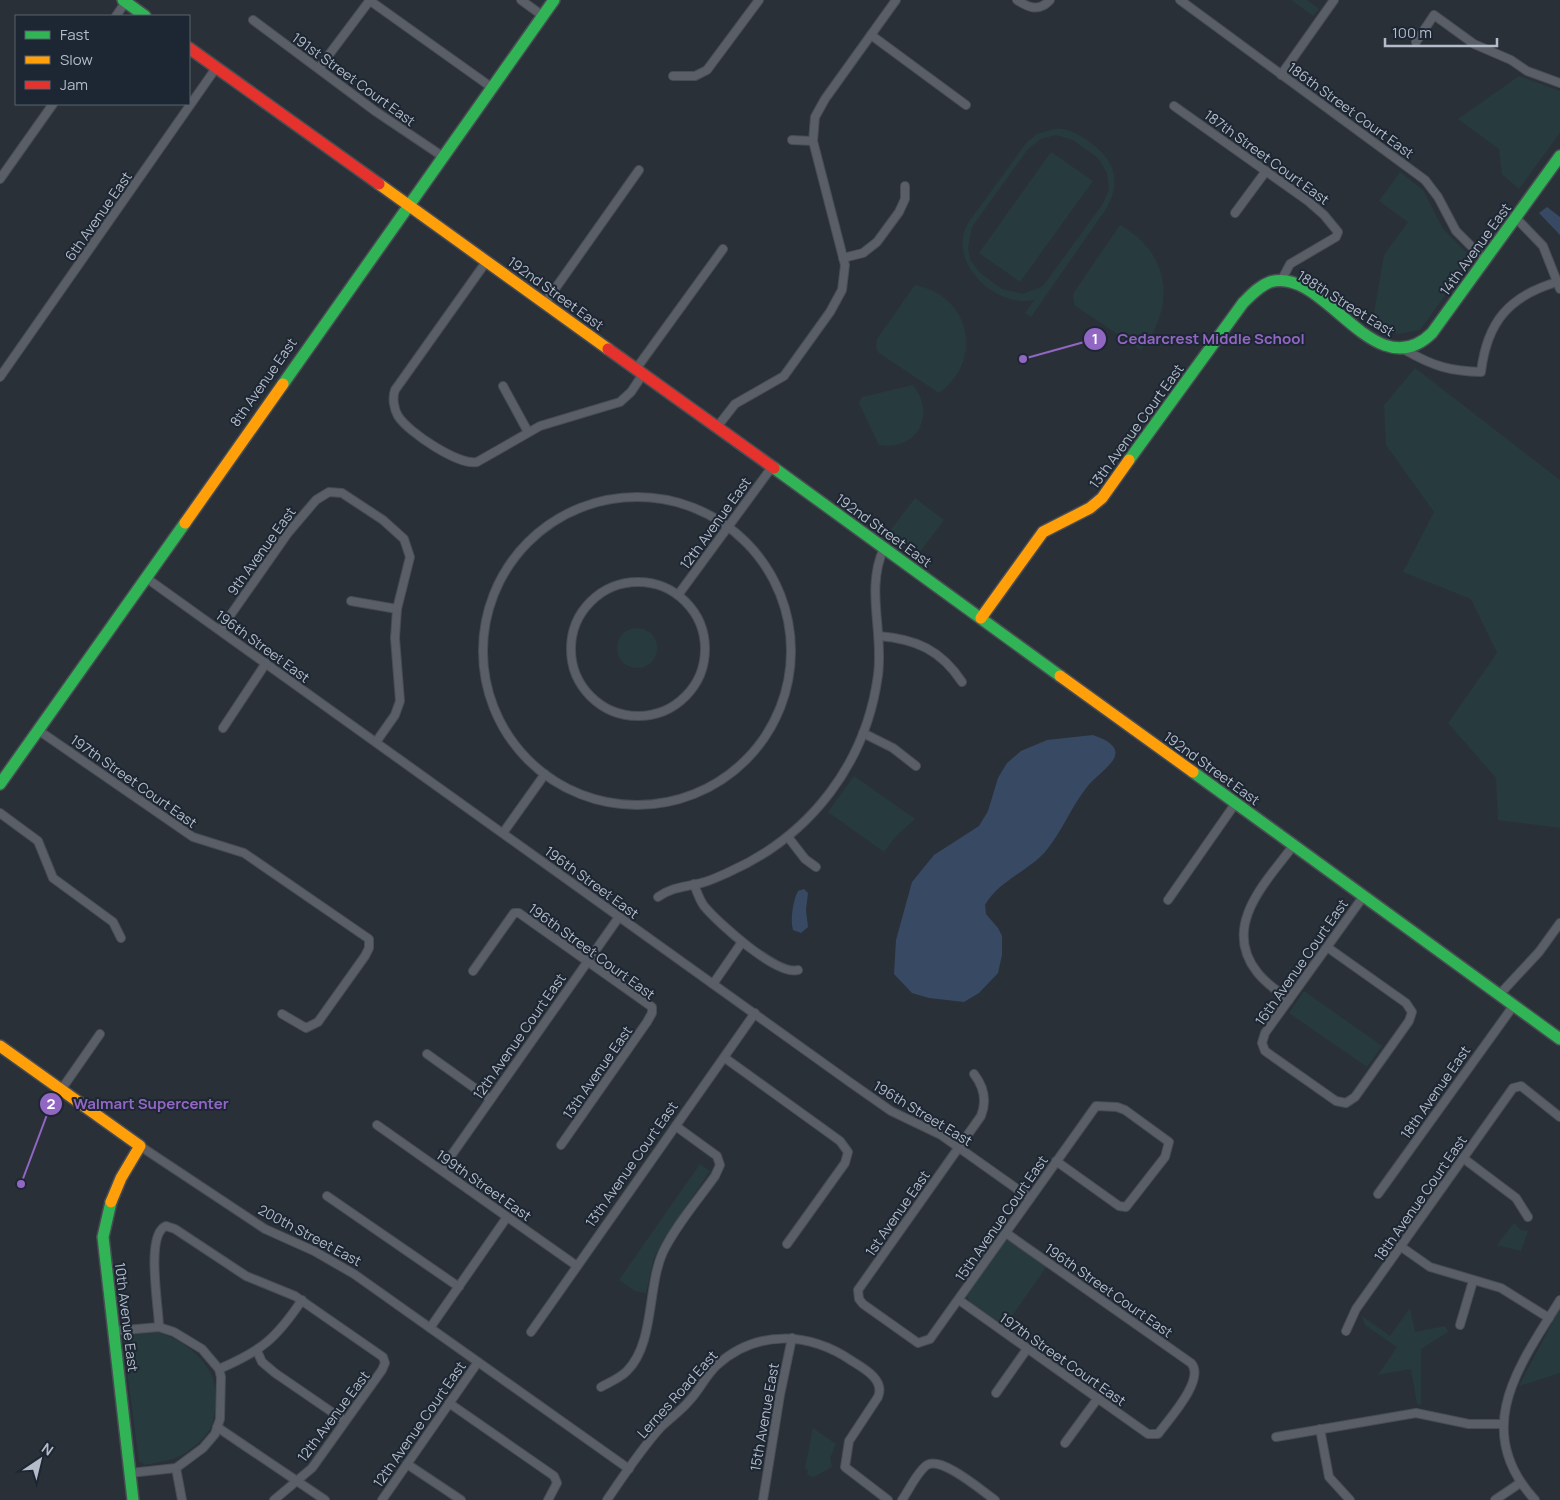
<svg xmlns="http://www.w3.org/2000/svg" width="1560" height="1500" viewBox="0 0 1560 1500" font-family="Manrope,sans-serif">
	<style>
		.green { fill: #273a3e; fill-rule: evenodd }
		.water { fill: #384963 }
		.lines { fill: none; stroke-linecap: round; stroke-linejoin: round }
		.street-casing { stroke: #484c53; stroke-width: 10 }
		.fast-casing { stroke: #484c53; stroke-width: 14 }
		.slow-casing { stroke: #484c53; stroke-width: 14 }
		.jam-casing { stroke: #484c53; stroke-width: 14 }
		.street { stroke: #5a5e66; stroke-width: 8 }
		.fast { stroke: #30b455; stroke-width: 11 }
		.slow { stroke: #ff9f0a; stroke-width: 11 }
		.jam { stroke: #e5322d; stroke-width: 11 }
		.labels { text-anchor: middle; dominant-baseline: central; stroke-width: 4; stroke-linejoin: round; paint-order: stroke }
		.street-label { font-size: 14px; fill: #b4bcc9; stroke: #1d2633 }
		.leader { fill: none; stroke: #9266c3; stroke-width: 2 }
		.callout-dot { fill: #9266c3; stroke: #1d2633; stroke-width: 2 }
		.mark-label { font-size: 15px; text-anchor: middle; font-weight: bold; fill: #fff }
		.callout-label { font-size: 15px; text-anchor: middle; font-weight: bold; fill: #9266c3; stroke: #1d2633; stroke-width: 4; stroke-linejoin: round; paint-order: stroke }
	</style>
	<rect width="100%" height="100%" fill="#2a3038"/>
	<g class="green">
		<path d="M1291,0h16l12,9 -6,7z"/>
		<path d="M1519,76l41,15v42l-41,56 -17,-15 -3,-25 -41,-30z"/>
		<path d="M1055,129c12,-1 21,4 32,11 27,19 36,39 19,69l-75,108 -6,-4 9,-13c-38,9 -88,-38 -66,-77l59,-81 10,-8zM1056,135l17,5 25,18 9,15 2,17 -7,15 -59,81 -20,8 -21,-5 -23,-17 -9,-13 -2,-11 4,-21 56,-78 13,-10z"/>
		<path d="M1051,152l42,29 -73,101 -41,-29z"/>
		<path d="M1400,172l23,18 20,39 29,29 -52,72 -22,4 -26,-10 12,-69 24,-33 -29,-21z"/>
		<path d="M1120,225c50,28 57,81 21,125l-67,-45 -1,-11z"/>
		<path d="M915,285c56,11 69,75 24,108l-60,-40 -3,-6 1,-8z"/>
		<path d="M1415,368l145,112v348l-62,-8 -2,-42 -48,-55 49,-70 -26,-54 -68,-27 31,-60 -48,-67 -2,-40z"/>
		<path d="M913,385c24,30 4,66 -34,60l-20,-42 3,-6z"/>
		<path d="M915,498l29,22 -25,33 -29,-22z"/>
		<circle cx="637" cy="648" r="20"/>
		<path d="M854,776l61,43 -20,18 -11,15 -56,-40z"/>
		<path d="M1304,991l78,55 -15,21 -78,-54z"/>
		<path d="M700,1164l10,7 -46,68 -10,19 -8,35 -11,-2 -16,-11z"/>
		<path d="M1514,1223l7,7 7,1 -7,20 -24,-6z"/>
		<path d="M1006,1240l5,1 36,25 -42,60 -35,-24 -3,-6 1,-7z"/>
		<path d="M1410,1308l5,24 30,-6 3,6 -27,17v56l-4,-1 -6,-35 -33,6 19,-28 -32,-22 -3,-9 28,20z"/>
		<path d="M1560,1308v65l-41,13z"/>
		<path d="M157,1332c21,6 42,20 53,40 8,14 7,43 0,57 -6,10 -18,20 -28,26 -12,6 -24,7 -37,10l-6,-4 -16,-120 4,-6z"/>
		<path d="M813,1428l23,16 -6,14 2,9 -18,10 -7,-2 1,-5 -3,-2z"/>
	</g>
	<g class="water">
		<path d="M1547,207l13,10v18l-21,-22z"/>
		<path d="M1093,735c47,16 8,34 -6,52 -16,20 -25,45 -42,65 -18,20 -47,29 -60,53l1,9 12,14 4,8v19l-4,18 -19,20 -15,9 -35,-4 -17,-5 -18,-19 2,-34 16,-58 22,-27 45,-29 9,-15 10,-33 9,-15 14,-12 26,-11z"/>
		<path d="M804,889l4,4 -2,17 2,17 -7,6 -8,-3c-3,-10 0,-30 5,-39z"/>
	</g>
	<g class="lines">
		<g class="street-casing">
			<g id="street">
				<path d="M369,0l122,87"/>
				<path d="M521,0l22,16"/>
				<path d="M1017,0c12,8 22,12 33,0"/>
				<path d="M1180,0l245,180 13,17 18,34 29,29"/>
				<path d="M116,16l11,-16"/>
				<path d="M253,20l122,91 67,45"/>
				<path d="M871,35l95,70"/>
				<path d="M1416,42l18,-27 40,29 37,16 16,11 33,12"/>
				<path d="M319,68l51,-68"/>
				<path d="M1281,75l53,-75"/>
				<path d="M673,76h22l12,-6 52,-70"/>
				<path d="M1174,106l134,95 16,14 14,17 -2,5 -46,27 -9,17"/>
				<path d="M792,140l21,1"/>
				<path d="M0,179l53,-75"/>
				<path d="M1235,213l31,-42"/>
				<path d="M1516,218l27,28 17,43"/>
				<path d="M843,258l20,-5 14,-11 22,-30 6,-13v-13"/>
				<path d="M486,262l-91,128c-3,8 -1,19 3,26 10,16 61,50 79,46l63,-36 80,-24 11,-10 12,-18"/>
				<path d="M545,303l94,-133"/>
				<path d="M1405,350c28,16 44,21 76,22 6,-50 28,-76 76,-90"/>
				<path d="M636,369l87,-120"/>
				<path d="M0,377l216,-309"/>
				<path d="M503,386l25,46"/>
				<path d="M717,427l18,-23 49,-28 46,-64 12,-22 3,-25 -32,-124 2,-24 10,-18 71,-99"/>
				<circle cx="637" cy="651" r="154"/>
				<path d="M145,577l706,506 40,28 50,24 89,63"/>
				<circle cx="638" cy="649" r="67"/>
				<path d="M678,595l94,-128"/>
				<path d="M351,601l46,8"/>
				<path d="M220,630l68,-97 28,-33 13,-8 13,1 41,27 21,19 6,18 -13,52 -2,29 5,63 -5,14 -19,27"/>
				<path d="M879,636c37,3 62,14 83,46"/>
				<path d="M223,728l43,-65"/>
				<path d="M38,730l155,107 51,16 125,86v9l-4,8 -47,66 -12,6 -24,-14"/>
				<path d="M863,733l30,15 23,18"/>
				<path d="M0,813l38,28 15,37 60,44 8,16"/>
				<path d="M503,833l42,-59"/>
				<path d="M788,837l17,22 11,8"/>
				<path d="M694,884c3,8 5,15 10,22 14,17 73,70 94,64"/>
				<path d="M658,897c14,-10 27,-10 43,-14 9,-2 19,-7 28,-11 81,-36 137,-108 149,-197 6,-43 -13,-86 6,-127"/>
				<path d="M1168,900l67,-96"/>
				<path d="M1327,947l79,56 6,9 -3,9 -54,76 -9,6 -10,-2 -71,-50 -3,-8 3,-10 98,-136"/>
				<path d="M473,971l41,-58h5l133,94v6l-5,9 -86,123"/>
				<path d="M713,984l29,-42"/>
				<path d="M1499,995l40,-43 21,-29"/>
				<path d="M1289,1000c-11,-9 -24,-17 -32,-28 -36,-46 9,-90 36,-126"/>
				<path d="M427,1054l63,45"/>
				<path d="M725,1058l115,83 8,11 -3,11 -58,81"/>
				<path d="M974,1074c10,13 13,27 7,42l-123,174 1,9 4,5 55,39 12,-4 166,-233 21,1 8,3 44,32 -4,15 -39,50 -7,-1 -63,-45"/>
				<path d="M61,1090l39,-56"/>
				<path d="M377,1125l200,141"/>
				<path d="M140,1146l125,83 49,22 40,23 275,195"/>
				<path d="M1463,1158l53,40 12,19"/>
				<path d="M441,1170l178,-253"/>
				<path d="M1378,1194l136,-189"/>
				<path d="M327,1196l132,91"/>
				<path d="M1400,1246l30,21 71,21 48,30"/>
				<path d="M959,1300l189,134h10c11,-15 48,-55 33,-71l-185,-130"/>
				<path d="M1460,1325l13,-44"/>
				<path d="M159,1327c0,-19 -14,-93 7,-101l9,3 71,47 49,20 88,61 2,6 -3,7 -70,98 -38,32"/>
				<path d="M430,1328l77,-111"/>
				<path d="M114,1331l45,-4 15,5 28,17 17,20 2,8 -1,42 -5,15 -12,14 -27,20 -46,5"/>
				<path d="M1346,1331l10,-22 157,-221 8,-2 39,31"/>
				<path d="M531,1332l224,-319"/>
				<path d="M257,1351l5,11 13,11 70,48"/>
				<path d="M219,1369c42,-18 57,-30 83,-69"/>
				<path d="M601,1387c9,-5 19,-9 26,-16 28,-28 20,-84 36,-119 13,-27 35,-52 52,-76l5,-11 -3,-9 -40,-29"/>
				<path d="M996,1393l31,-44"/>
				<path d="M449,1403l105,73 3,7 -9,17"/>
				<path d="M217,1427l108,73"/>
				<path d="M1320,1429l9,48 21,23"/>
				<path d="M1276,1437l140,-24 53,11h35"/>
				<path d="M1065,1443l33,-45"/>
				<path d="M407,1464l54,36"/>
				<path d="M176,1468l6,32"/>
				<path d="M382,1500l96,-138"/>
				<path d="M607,1500c17,-25 34,-51 54,-73 9,-9 20,-16 28,-26 11,-11 16,-25 28,-36 40,-36 92,-33 135,-4 13,8 33,19 26,36l-29,44 -4,26 43,33"/>
				<path d="M763,1500l17,-105 12,-57"/>
				<path d="M902,1500c7,-10 15,-28 25,-35 15,-9 55,26 68,35"/>
				<path d="M1495,1500l25,-17"/>
				<path d="M1535,1500c-65,-71 -15,-135 25,-200"/>
			</g>
		</g>
		<g class="fast-casing">
			<g id="fast">
				<path d="M123,0l22,16"/>
				<path d="M283,384l271,-384"/>
				<path d="M1129,460l114,-157c8,-8 16,-17 27,-21 54,-17 104,108 162,51l128,-177"/>
				<path d="M774,468l286,208"/>
				<path d="M1193,772l367,267"/>
				<path d="M0,784l185,-261"/>
				<path d="M111,1202l-8,35 30,263"/>
			</g>
		</g>
		<g class="slow-casing">
			<g id="slow">
				<path d="M379,184l229,165"/>
				<path d="M185,523l98,-139"/>
				<path d="M981,618l62,-86 47,-24 12,-10 27,-38"/>
				<path d="M1060,676l133,96"/>
				<path d="M0,1046l140,100 -19,32 -10,24"/>
			</g>
		</g>
		<g class="jam-casing">
			<g id="jam">
				<path d="M189,48l190,136"/>
				<path d="M608,349l166,119"/>
			</g>
		</g>
		<use href="#street" class="street"/>
		<use href="#fast" class="fast"/>
		<use href="#slow" class="slow"/>
		<use href="#jam" class="jam"/>
	</g>
	<g class="labels">
		<g class="street-label">
			<text transform="translate(354 79) rotate(36)">191st Street Court East</text>
			<text transform="translate(1351 110) rotate(36)">186th Street Court East</text>
			<text transform="translate(1267 157) rotate(36)">187th Street Court East</text>
			<text transform="translate(98 216) rotate(-55)">6th Avenue East</text>
			<text transform="translate(1475 249) rotate(-54)">14th Avenue East</text>
			<text transform="translate(556 293) rotate(36)">192nd Street East</text>
			<text transform="translate(1346 303) rotate(32)">188th Street East</text>
			<text transform="translate(263 382) rotate(-55)">8th Avenue East</text>
			<text transform="translate(1136 426) rotate(-54)">13th Avenue Court East</text>
			<text transform="translate(715 523) rotate(-54)">12th Avenue East</text>
			<text transform="translate(884 530) rotate(36)">192nd Street East</text>
			<text transform="translate(261 551) rotate(-54)">9th Avenue East</text>
			<text transform="translate(263 646) rotate(36)">196th Street East</text>
			<text transform="translate(1212 768) rotate(36)">192nd Street East</text>
			<text transform="translate(134 781) rotate(35)">197th Street Court East</text>
			<text transform="translate(592 882) rotate(36)">196th Street East</text>
			<text transform="translate(592 951) rotate(36)">196th Street Court East</text>
			<text transform="translate(1301 962) rotate(-55)">16th Avenue Court East</text>
			<text transform="translate(519 1036) rotate(-55)">12th Avenue Court East</text>
			<text transform="translate(597 1072) rotate(-55)">13th Avenue East</text>
			<text transform="translate(1435 1092) rotate(-55)">18th Avenue East</text>
			<text transform="translate(923 1113) rotate(31)">196th Street East</text>
			<text transform="translate(631 1164) rotate(-55)">13th Avenue Court East</text>
			<text transform="translate(484 1185) rotate(35)">199th Street East</text>
			<text transform="translate(1420 1198) rotate(-55)">18th Avenue Court East</text>
			<text transform="translate(897 1213) rotate(-55)">1st Avenue East</text>
			<text transform="translate(1001 1218) rotate(-55)">15th Avenue Court East</text>
			<text transform="translate(310 1235) rotate(28)">200th Street East</text>
			<text transform="translate(1109 1290) rotate(35)">196th Street Court East</text>
			<text transform="translate(127 1317) rotate(83)">10th Avenue East</text>
			<text transform="translate(1063 1359) rotate(35)">197th Street Court East</text>
			<text transform="translate(677 1394) rotate(-48)">Lernes Road East</text>
			<text transform="translate(333 1416) rotate(-53)">12th Avenue East</text>
			<text transform="translate(764 1417) rotate(-80)">15th Avenue East</text>
			<text transform="translate(419 1424) rotate(-55)">12th Avenue Court East</text>
		</g>
	</g>
	<path class="leader" d="M1023 359L1095 339M21 1184L51 1104"/>
	<g class="callout-dot">
		<circle cx="1023" cy="359" r="5"/>
		<circle cx="21" cy="1184" r="5"/>
		<circle cx="1095" cy="339" r="12"/>
		<circle cx="51" cy="1104" r="12"/>
	</g>
	<g class="mark-label">
		<text x="1095" y="344">1</text>
		<text x="51" y="1109">2</text>
	</g>
	<g class="callout-label">
		<text x="1211" y="344">Cedarcrest Middle School</text>
		<text x="151" y="1109">Walmart Supercenter</text>
	</g>
	<rect x="15" y="15" width="175" height="90" fill="#1d2633" stroke="#59626f"/>
	<rect x="25" y="31" width="25" height="8" fill="#30b455" stroke="#59626f"/>
	<text x="60" y="40" font-size="15" fill="#b4bcc9">Fast</text>
	<rect x="25" y="56" width="25" height="8" fill="#ff9f0a" stroke="#59626f"/>
	<text x="60" y="65" font-size="15" fill="#b4bcc9">Slow</text>
	<rect x="25" y="81" width="25" height="8" fill="#e5322d" stroke="#59626f"/>
	<text x="60" y="90" font-size="15" fill="#b4bcc9">Jam</text>
	<g transform="translate(40 1460) rotate(35)" stroke="#1d2633" stroke-width="4" paint-order="stroke">
	<path d="M0-4L9 19L0 12L-9 19Z" fill="#b4bcc9"/>
	<text y="-8" font-size="14" font-weight="bold" text-anchor="middle" fill="#b4bcc9">N</text>
	</g>
	<path d="M1385 38v8h112v-8" fill="none" stroke="#b4bcc9" stroke-width="2.5"/>
	<text x="1392" y="38" font-size="15" fill="#b4bcc9" stroke="#1d2633" stroke-width="4" paint-order="stroke">100 m</text>
</svg>
